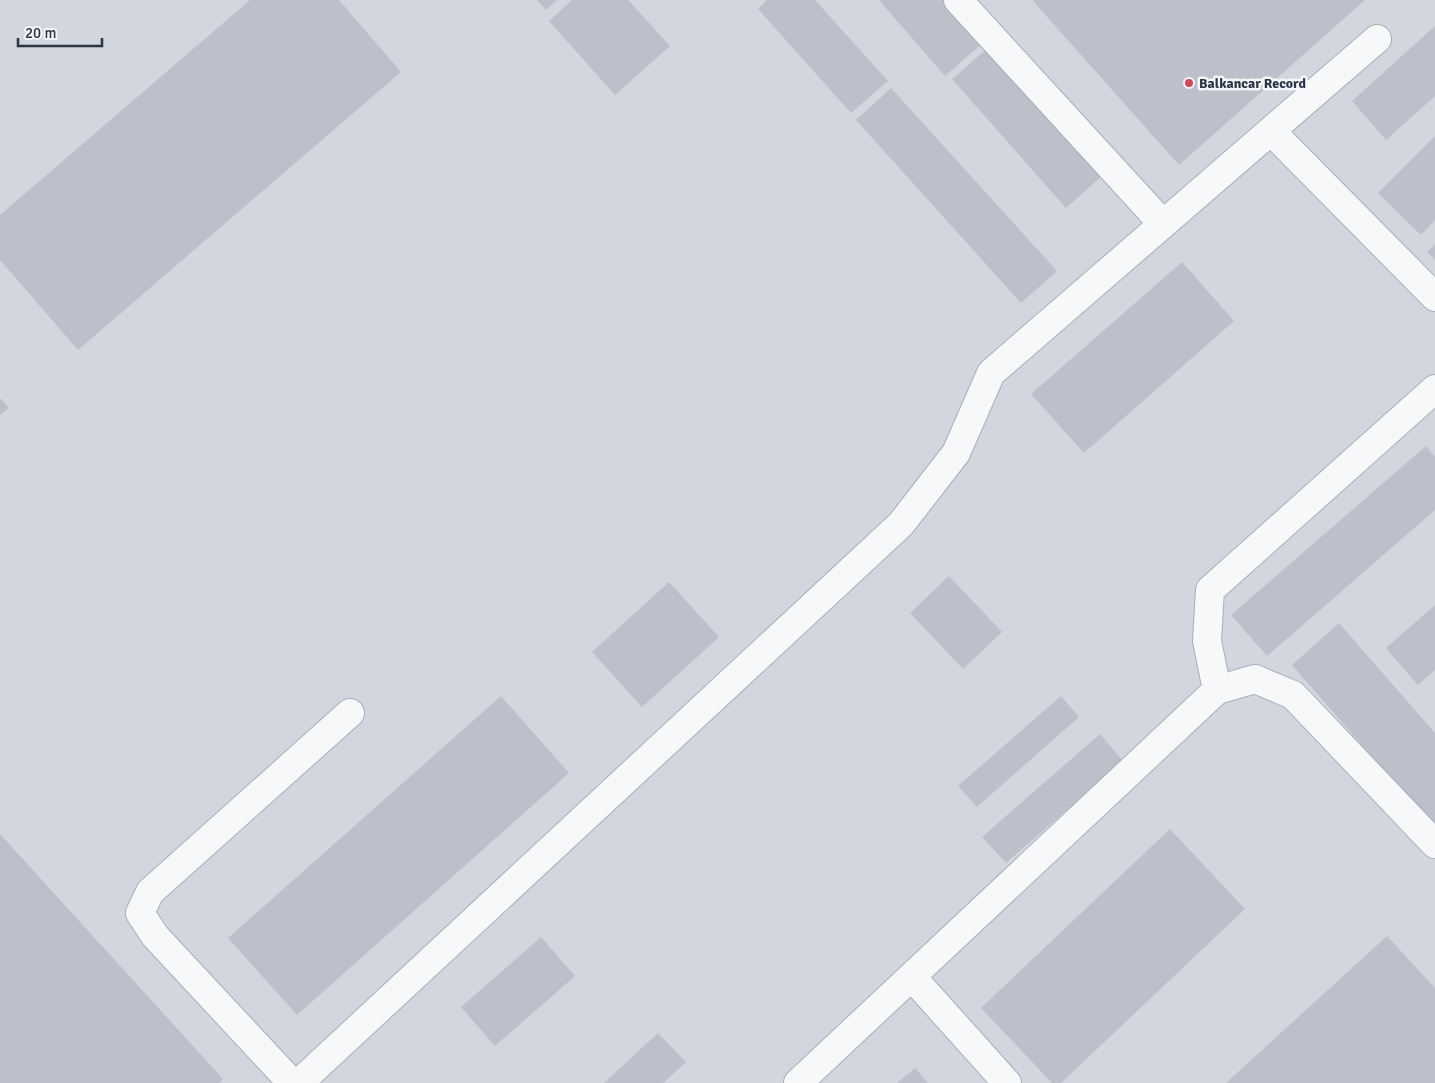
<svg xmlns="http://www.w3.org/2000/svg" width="1435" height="1083" viewBox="0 0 1435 1083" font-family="Signika,sans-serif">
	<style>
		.built { fill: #d2d6de }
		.building { fill: #bbc0ca }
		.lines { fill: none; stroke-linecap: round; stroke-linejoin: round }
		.minor-casing { stroke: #a9aeb7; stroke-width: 30 }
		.minor { stroke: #f7f8fa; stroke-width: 28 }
		.poi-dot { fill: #d1495b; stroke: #f4f6f9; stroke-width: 2 }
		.labels { text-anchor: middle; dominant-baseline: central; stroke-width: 5; stroke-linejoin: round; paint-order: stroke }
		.poi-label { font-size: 14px; font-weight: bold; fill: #2b3445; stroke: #f4f6f9; text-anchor: start }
	</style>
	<rect width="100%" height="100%" fill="#e4e7ec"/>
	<rect class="built" x="0" y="0" width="1435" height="1083"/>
	<g class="building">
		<path d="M250,0h89l62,72 -323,278 -78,-90v-45z"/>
		<path d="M537,0h20l-11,10z"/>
		<path d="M572,0h56l42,46 -55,49 -66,-74z"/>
		<path d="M767,0h48l73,81 -37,32 -93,-104z"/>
		<path d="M879,0h70l36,41 -40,35z"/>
		<path d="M1034,0h331l-186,165 -146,-164z"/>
		<path d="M1435,26v70l-49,44 -34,-39z"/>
		<path d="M989,47l114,128 -37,33 -114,-129z"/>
		<path d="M891,88l166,183 -36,32 -165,-183z"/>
		<path d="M1435,136v84l-14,15 -43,-42z"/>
		<path d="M1435,244v16l-8,-8z"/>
		<path d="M1182,262l52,59 -150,132 -53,-59z"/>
		<path d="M0,398l9,10 -9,7z"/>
		<path d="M1426,446l9,11v53l-168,146 -36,-41z"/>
		<path d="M949,576l53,56 -39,37 -53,-56z"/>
		<path d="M669,582l50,55 -77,70 -50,-55z"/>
		<path d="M1435,605v65l-17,15 -32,-37z"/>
		<path d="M1339,623l96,110v96l-143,-164z"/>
		<path d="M501,696l68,77 -272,242 -69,-77z"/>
		<path d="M1061,696l18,21 -102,90 -19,-21z"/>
		<path d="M1100,734l23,27 -117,102 -24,-26z"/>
		<path d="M1170,829l75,80 -184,174h-9l-71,-75z"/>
		<path d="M0,834l223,245 -4,4h-219z"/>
		<path d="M1387,936l48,52v95h-209z"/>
		<path d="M541,937l34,39 -80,70 -34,-39z"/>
		<path d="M658,1033l28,29 -23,21h-59z"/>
		<path d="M915,1068l13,15h-31z"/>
	</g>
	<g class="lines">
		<g class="minor-casing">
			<g id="minor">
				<path d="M958,0l205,224"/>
				<path d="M1271,131l164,166"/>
				<path d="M1217,690l38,-11 38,16 142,149"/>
				<path d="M912,977l95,106"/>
				<path d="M292,1083l-137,-147 -15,-23 10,-21 200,-179"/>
				<path d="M299,1083l602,-559 55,-71 35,-80 386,-334"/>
				<path d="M798,1083l419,-393 -10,-49 3,-51 225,-201"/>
			</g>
		</g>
		<use href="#minor" class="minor"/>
	</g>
	<circle class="poi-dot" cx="1189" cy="83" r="5"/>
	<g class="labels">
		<g class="poi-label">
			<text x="1199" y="83">Balkancar Record</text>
		</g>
	</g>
	<path d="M18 38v8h84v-8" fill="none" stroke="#2b3445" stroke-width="2.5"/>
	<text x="25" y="38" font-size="15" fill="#2b3445" stroke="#f4f6f9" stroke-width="4" paint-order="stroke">20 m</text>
</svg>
